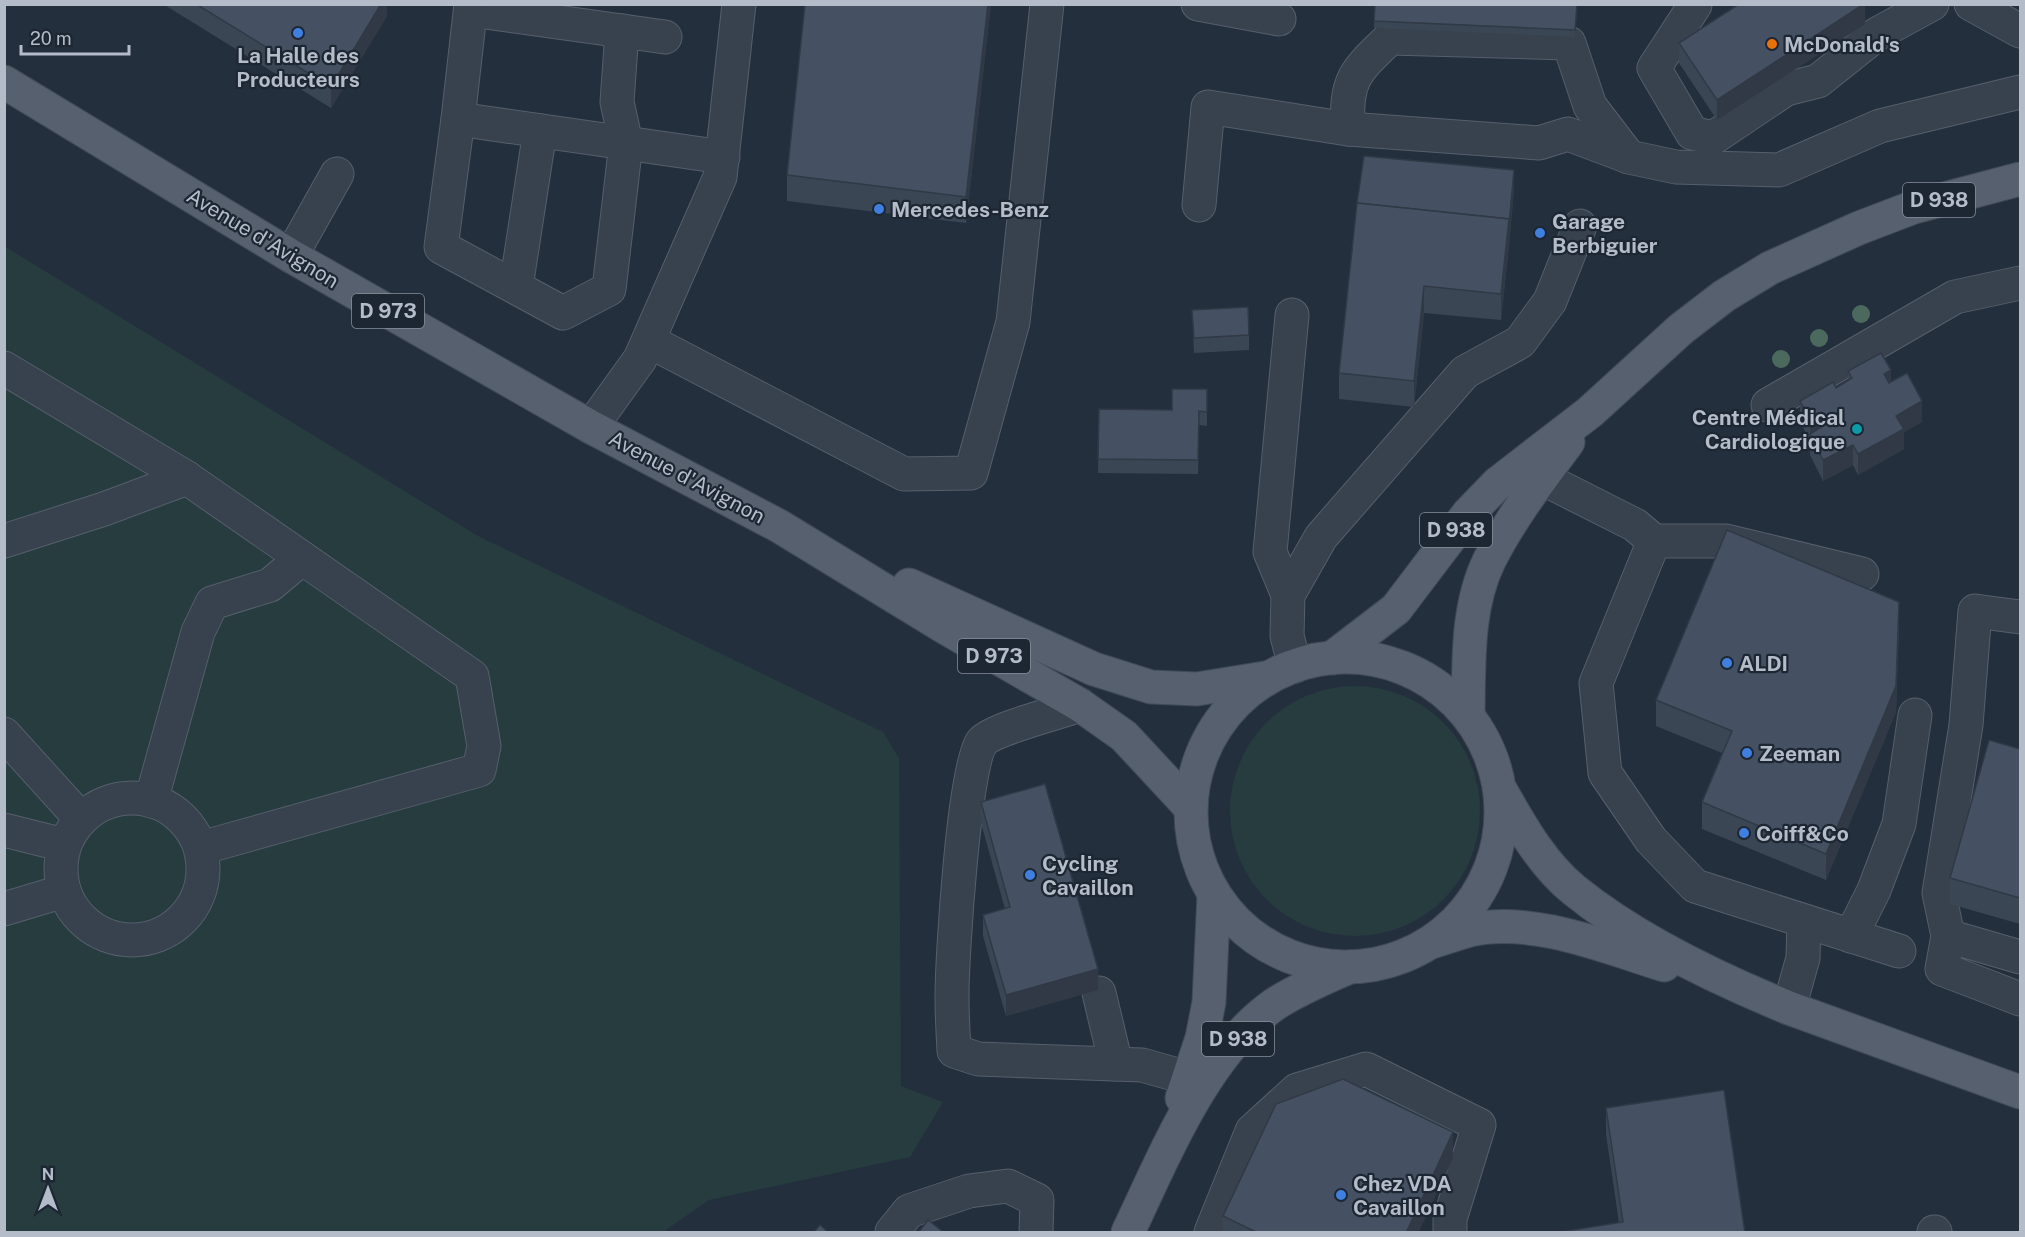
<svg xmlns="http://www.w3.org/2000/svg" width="2025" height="1237" viewBox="0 0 2025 1237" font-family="'Public Sans',sans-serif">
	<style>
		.green { fill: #263c3f }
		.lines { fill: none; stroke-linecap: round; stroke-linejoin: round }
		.minor-casing { stroke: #565f6c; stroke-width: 35 }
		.major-casing { stroke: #414a57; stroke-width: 35 }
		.minor { stroke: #38414e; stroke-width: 33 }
		.major { stroke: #56606e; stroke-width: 33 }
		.tree { fill: #4b6a5d }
		.wall { fill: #3b4654 }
		.shaded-wall { fill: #303945 }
		.building { fill: #455162; stroke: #303945; stroke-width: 1.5 }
		.shop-dot { fill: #3f7fe0; stroke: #1d2633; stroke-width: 2 }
		.food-dot { fill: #e8710a; stroke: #1d2633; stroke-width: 2 }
		.culture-dot { fill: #0f9aa8; stroke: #1d2633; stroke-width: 2 }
		.labels { text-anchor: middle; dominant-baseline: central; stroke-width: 4.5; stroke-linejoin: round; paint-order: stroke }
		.shield { fill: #1d2633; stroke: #878f9c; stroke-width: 1.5 }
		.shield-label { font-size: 20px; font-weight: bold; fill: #b4bcc9 }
		.poi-label { font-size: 21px; font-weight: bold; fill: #b4bcc9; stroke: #1d2633; text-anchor: start }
		.street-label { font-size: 21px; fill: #b4bcc9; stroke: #1d2633 }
	</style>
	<rect width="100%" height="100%" fill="#242f3e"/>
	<g class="green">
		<path d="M4,246l474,290 405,196 16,26 2,328 42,16 -33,55 -201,43 -46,32h-658z"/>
		<circle cx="1355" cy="811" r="125"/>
	</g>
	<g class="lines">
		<g class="minor-casing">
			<g id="minor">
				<path d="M1198,4l81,15"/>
				<path d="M1971,4l49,27"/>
				<path d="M1695,5l-41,63 38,65 21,5 73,-49 32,-8 59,-47 55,-30"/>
				<path d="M471,10l194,27"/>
				<path d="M622,31l-5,71 9,41 -17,146 -46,24 -122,-66 17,-128 265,38"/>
				<path d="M458,119l13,-115"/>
				<path d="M1348,129c-3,-51 8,-58 42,-91l179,5 21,63 39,51 47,10 103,3 101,-44 140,-34"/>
				<path d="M1199,205l9,-98 140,22 191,14 29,-9 61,23"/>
				<path d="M291,256l46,-82"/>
				<path d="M516,287l24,-156"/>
				<path d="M649,341l255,133 67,-1 42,-151 34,-318"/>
				<path d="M4,368l183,110 285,198 12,70 -5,24 -278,78"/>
				<path d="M1768,405l187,-108 65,-14"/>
				<path d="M591,427l49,-68 80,-182 19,-173"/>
				<path d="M1542,478l93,47 19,16"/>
				<path d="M4,541l100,-32 83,-31"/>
				<path d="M1862,574l-136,-33h-72l-58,142 9,90 46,67 44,46 204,65"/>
				<path d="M1288,595l-18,-43 22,-237"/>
				<path d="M1295,666l-8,-30 1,-41 33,-58 144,-165 55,-30 30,-41 30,-75"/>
				<path d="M1080,705c-19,7 -87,24 -98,37 -18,23 -30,215 -30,254 0,18 1,37 2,55l24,8 164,6 46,13"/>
				<path d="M4,734l77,85"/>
				<circle cx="132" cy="869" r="71"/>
				<path d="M151,801l47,-169 14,-29 58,-18 32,-27"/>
				<path d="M4,830l60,15"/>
				<path d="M4,909l60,-18"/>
				<path d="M1851,936l23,-46 25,-66 16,-109"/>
				<path d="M1948,936l-9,-43 27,-168 9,-114 45,6"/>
				<path d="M2020,957l-72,-21 -6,33 78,30"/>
				<path d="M1099,993l17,71"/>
				<path d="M1789,1008l14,-50 1,-37"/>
				<path d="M892,1232l17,-21 60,-20 39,-5 29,14 -1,32"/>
				<path d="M1211,1232l41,-101 45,-41 69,-21 113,56 -29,94v13"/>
				<path d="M1934,1232h1"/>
			</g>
		</g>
		<g class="major-casing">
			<g id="major">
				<path d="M4,82l287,174 300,171 188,99 167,102 134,77 44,31 67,72"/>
				<path d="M909,585l185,84 57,18 46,2 68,-11"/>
				<circle cx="1346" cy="812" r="155"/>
				<path d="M1332,658l64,-49 72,-95 30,-31 92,-71 91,-83 43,-33 46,-28 89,-40 55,-21 106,-28"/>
				<path d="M1468,716c1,-50 -2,-108 21,-155 21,-42 51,-81 79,-119"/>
				<path d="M1501,791c20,35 41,73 73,99 59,48 144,89 215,118l231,84"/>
				<path d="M1435,941c12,-4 24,-8 35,-11 62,-14 136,17 194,35"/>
				<path d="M1182,1098l20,-60 7,-36 5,-108"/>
				<path d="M1128,1232c36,-75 77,-179 147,-228 23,-15 50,-26 74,-37"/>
			</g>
		</g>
		<use href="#minor" class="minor"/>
		<use href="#major" class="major"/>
	</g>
	<g class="tree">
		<circle cx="1861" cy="314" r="9"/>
		<circle cx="1819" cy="338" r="9"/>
		<circle cx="1781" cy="359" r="9"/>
	</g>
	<g class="wall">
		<path d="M163,4h224v12l-56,92z"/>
		<path d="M991,4l-25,219 -179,-22v-26z"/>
		<path d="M1375,4h202l-2,33 -201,-9z"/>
		<path d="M1865,4v20l-148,96 -38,-57v-20z"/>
		<path d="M1514,190l-5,55 -8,75 -77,-7 -10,94 -75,-8v-26z"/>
		<path d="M1192,310l57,25v15l-55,3z"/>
		<path d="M1848,371l43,11 31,40 -18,10v17l-46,26 -5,-10 -30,16 -13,-26v-14l-10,-20v-20l36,-13 12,-8z"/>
		<path d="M1207,389v37l-8,-1 -1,49 -100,-1 1,-64 73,1z"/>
		<path d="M1899,628l-3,84 -70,168 -124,-51v-27l20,-49 -66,-27v-26z"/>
		<path d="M2020,749v175l-70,-20v-26z"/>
		<path d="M981,802l117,188 -92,26 -23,-80v-21l22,-6 -24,-86z"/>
		<path d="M1606,1108l139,125 -126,-10 -13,-89z"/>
		<path d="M1453,1158l-35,75h-195v-17z"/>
	</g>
	<g class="shaded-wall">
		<path d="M381,4h6v12l-56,92v-21z"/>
		<path d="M988,4h3l-25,219v-26z"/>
		<path d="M1864,4h1v20l-148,96v-20z"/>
		<path d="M1514,170v20l-5,55 -8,75v-26z"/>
		<path d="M1424,286v27l-10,94v-26z"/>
		<path d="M1891,370v21l-7,-17z"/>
		<path d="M1922,401v21l-18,10v17l-46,26v-21l38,-38z"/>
		<path d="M1818,416v21l-8,-3v-14z"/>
		<path d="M1853,445v20l-30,16v-21z"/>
		<path d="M1899,602l-3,110 -70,168v-26z"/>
		<path d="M1098,969v21l-92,26v-21z"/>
		<path d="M1453,1132v26l-35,75h-12z"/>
	</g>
	<g class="building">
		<path d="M196,4h185l-50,83z"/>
		<path d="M805,4h183l-22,193 -179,-22z"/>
		<path d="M1375,4h202l-2,26 -201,-9z"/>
		<path d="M1739,4h125l-147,96 -38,-57z"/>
		<path d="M1364,156l150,14 -5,55v-6l-152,-16z"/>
		<path d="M1357,203l152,16 -8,75 -77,-8 -10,95 -75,-8z"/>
		<path d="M1248,307l1,28 -55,3 -2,-28z"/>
		<path d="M1881,353l10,17 -7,4 5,9 18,-10 15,28 -26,15 8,13 -46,25 -5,-9 -30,15 -13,-26 13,-8 -5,-10 -8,4 -10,-19 33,-19 3,6 16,-10 -4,-7z"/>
		<path d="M1172,389h35v23l-8,-1 -1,49 -100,-1 1,-50 73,1z"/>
		<path d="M1727,530l172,72 -3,84 -70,168 -124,-52 30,-71 -76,-31z"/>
		<path d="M1989,740l31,9v149l-70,-20z"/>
		<path d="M1045,784l53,185 -92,26 -23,-80 27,-8 -29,-105z"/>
		<path d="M1343,1079l110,53 -47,101h-148l-35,-17 53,-112z"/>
		<path d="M1724,1090l21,143h-191l69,-11 -17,-114z"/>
		<path d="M928,1220l14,11 -1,2h-23z"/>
		<path d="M820,1225l9,8h-16z"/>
	</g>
	<g class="shop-dot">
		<circle cx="298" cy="33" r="6"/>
		<circle cx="879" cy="209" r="6"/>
		<circle cx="1540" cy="233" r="6"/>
		<circle cx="1727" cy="663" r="6"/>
		<circle cx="1747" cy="753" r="6"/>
		<circle cx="1744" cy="833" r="6"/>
		<circle cx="1030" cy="875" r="6"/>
		<circle cx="1341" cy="1195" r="6"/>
	</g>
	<circle class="food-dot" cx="1772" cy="44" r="6"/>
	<circle class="culture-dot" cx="1857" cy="429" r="6"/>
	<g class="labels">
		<g class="shield">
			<rect x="1903" y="183" width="72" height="34" rx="4.5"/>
			<rect x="352" y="294" width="72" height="34" rx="4.5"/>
			<rect x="1420" y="513" width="72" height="34" rx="4.5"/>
			<rect x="958" y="639" width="72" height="34" rx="4.5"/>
			<rect x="1202" y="1022" width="72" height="34" rx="4.5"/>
		</g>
		<g class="shield-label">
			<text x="1939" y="200">D 938</text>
			<text x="388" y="311">D 973</text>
			<text x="1456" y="530">D 938</text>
			<text x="994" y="656">D 973</text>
			<text x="1238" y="1039">D 938</text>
		</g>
		<g class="poi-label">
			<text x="1784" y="44">McDonald's</text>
			<text x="298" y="55" text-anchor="middle">La Halle des<tspan x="298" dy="24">Producteurs</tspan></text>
			<text x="891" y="209">Mercedes-Benz</text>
			<text x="1552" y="221">Garage<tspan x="1552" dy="24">Berbiguier</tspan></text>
			<text x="1845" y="417" text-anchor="end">Centre Médical<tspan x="1845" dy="24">Cardiologique</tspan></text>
			<text x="1739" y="663">ALDI</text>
			<text x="1759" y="753">Zeeman</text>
			<text x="1756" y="833">Coiff&amp;Co</text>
			<text x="1042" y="863">Cycling<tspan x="1042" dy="24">Cavaillon</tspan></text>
			<text x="1353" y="1183">Chez VDA<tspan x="1353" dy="24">Cavaillon</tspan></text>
		</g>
		<g class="street-label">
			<text transform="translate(263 238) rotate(31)">Avenue d'Avignon</text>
			<text transform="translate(687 477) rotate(28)">Avenue d'Avignon</text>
		</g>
	</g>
	<rect width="2025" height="1237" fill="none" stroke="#b4bcc9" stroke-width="12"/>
	<g transform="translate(48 1189)" stroke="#1d2633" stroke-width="4.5" paint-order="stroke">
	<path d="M0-4.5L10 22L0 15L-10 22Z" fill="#b4bcc9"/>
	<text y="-9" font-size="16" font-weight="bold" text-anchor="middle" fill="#b4bcc9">N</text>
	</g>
	<path d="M21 45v9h108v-9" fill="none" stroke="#b4bcc9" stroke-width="3"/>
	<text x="30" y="45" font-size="18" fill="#b4bcc9" stroke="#1d2633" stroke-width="4.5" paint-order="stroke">20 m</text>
</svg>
